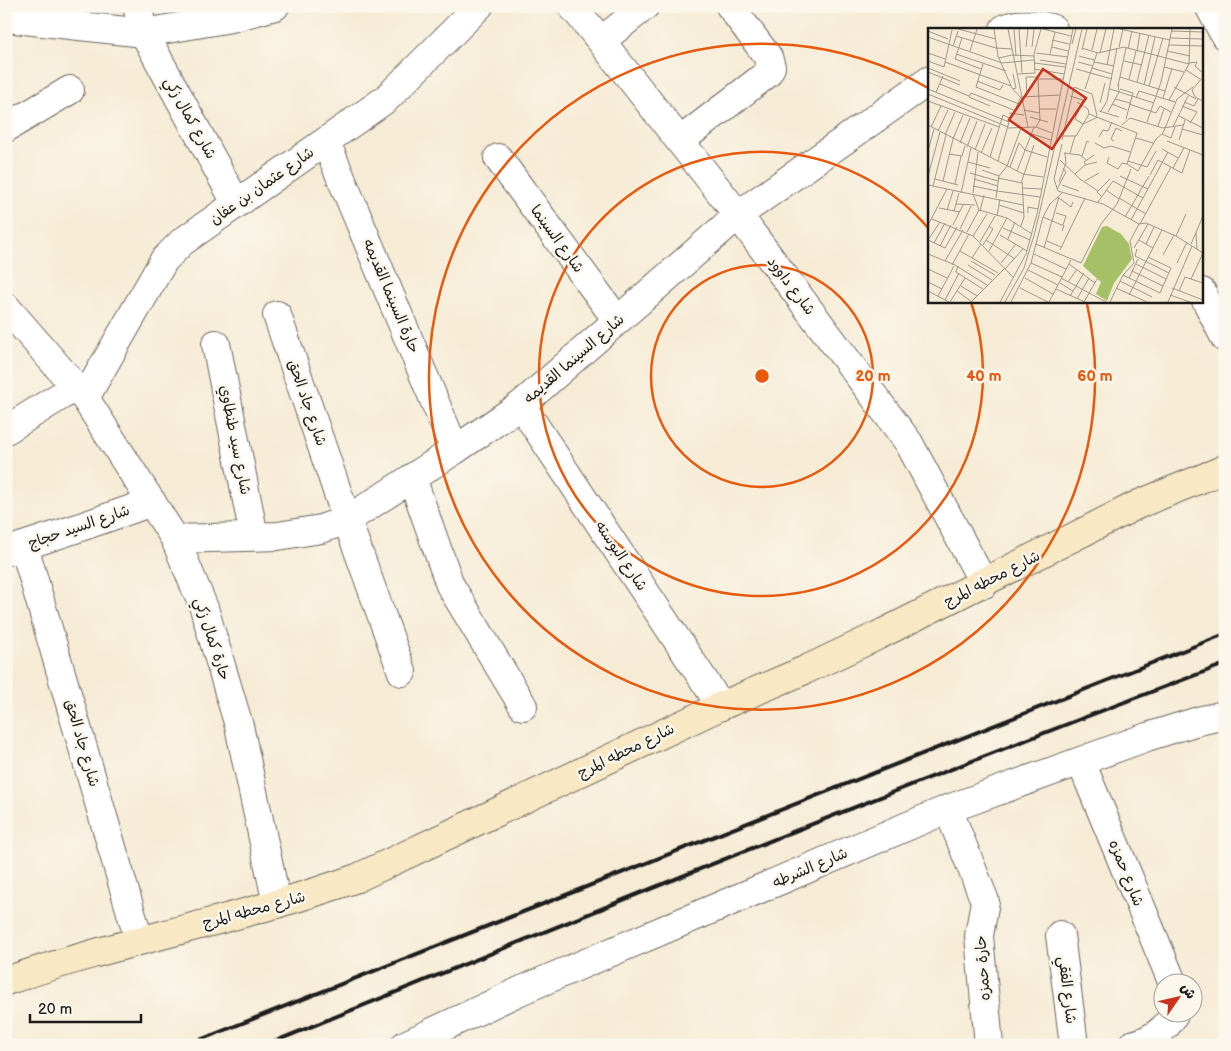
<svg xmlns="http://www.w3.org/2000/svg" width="1231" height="1051" viewBox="0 0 1231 1051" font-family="'Balsamiq Sans','Playpen Sans Arabic',sans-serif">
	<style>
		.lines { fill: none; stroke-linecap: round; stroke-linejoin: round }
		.minor-casing { stroke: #68645d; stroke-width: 30 }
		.secondary-casing { stroke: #68645d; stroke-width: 30 }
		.minor { stroke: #fff; stroke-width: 28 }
		.secondary { stroke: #f8e8c3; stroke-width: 28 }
		.rail { stroke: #1c1c1c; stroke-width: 4 }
		.ring { fill: none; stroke: #e8590c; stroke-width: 2.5 }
		.labels { text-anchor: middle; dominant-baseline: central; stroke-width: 5; stroke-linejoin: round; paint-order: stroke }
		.street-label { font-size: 15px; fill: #1c1c1c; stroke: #fbf7ec }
		.inset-road { fill: none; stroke: #9f988b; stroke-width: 1 }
		.view { fill: #c8321e; fill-opacity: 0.15; stroke: #c8321e; stroke-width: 2.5 }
		.inset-edge { fill: none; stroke: #1c1c1c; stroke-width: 2.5 }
		.centre { fill: #e8590c; stroke: #fbf7ec; stroke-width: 2.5 }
		.ring-label { font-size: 15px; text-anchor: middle; font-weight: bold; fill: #e8590c; stroke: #fbf7ec; stroke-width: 5; stroke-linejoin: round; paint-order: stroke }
	</style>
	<rect width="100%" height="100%" fill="#fbf7ec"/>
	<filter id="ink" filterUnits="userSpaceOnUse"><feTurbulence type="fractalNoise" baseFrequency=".02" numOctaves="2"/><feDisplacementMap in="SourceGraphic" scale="10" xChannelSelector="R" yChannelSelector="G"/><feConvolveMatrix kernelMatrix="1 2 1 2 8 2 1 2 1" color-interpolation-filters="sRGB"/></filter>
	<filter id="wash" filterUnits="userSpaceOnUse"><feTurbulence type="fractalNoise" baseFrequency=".0096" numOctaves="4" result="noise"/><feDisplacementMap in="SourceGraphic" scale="20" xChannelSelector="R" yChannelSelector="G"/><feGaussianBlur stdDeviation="1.12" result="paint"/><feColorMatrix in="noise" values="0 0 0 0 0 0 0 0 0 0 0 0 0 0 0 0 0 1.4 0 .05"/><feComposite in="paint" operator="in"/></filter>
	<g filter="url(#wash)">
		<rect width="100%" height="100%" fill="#f6ebd5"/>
	</g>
	<g filter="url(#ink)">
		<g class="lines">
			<g class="minor-casing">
				<g id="minor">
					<path d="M137,6l7,27 92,170"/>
					<path d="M572,6l29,35 137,174 171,228 75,141"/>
					<path d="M1209,6l16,30"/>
					<path d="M6,18l138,15 87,-15 44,-12"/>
					<path d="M1004,29c10,-7 37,-5 49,0"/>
					<path d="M601,41l44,-35"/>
					<path d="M6,128l64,-38"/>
					<path d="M680,141l87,-67 4,-7 -3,-10 -38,-51"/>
					<path d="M326,142l129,308"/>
					<path d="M498,158l119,162"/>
					<path d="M1202,292l23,46"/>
					<path d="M6,307l79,91 90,141 29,69 35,118 38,178"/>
					<path d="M277,315l70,205 55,152"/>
					<path d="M216,344l38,192"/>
					<path d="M85,398l79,-138 18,-18 204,-143 93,-93"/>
					<path d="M521,405l200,301"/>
					<path d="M6,430l69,-43"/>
					<path d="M412,478l38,107 73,121"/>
					<path d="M175,539l103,-3 43,-7 26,-9 108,-70 66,-45 217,-190 192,-135"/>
					<path d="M24,546l115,394"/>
					<path d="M8,551l64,-21 80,-28"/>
					<path d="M1081,762l92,222"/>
					<path d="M948,809l37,92 -6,35 10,109"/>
					<path d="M1060,935l14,110"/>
					<path d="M405,1045l117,-55 426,-181 199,-72 51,-16 27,-6"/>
					<path d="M1132,1045c18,-4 34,-15 42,-31"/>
				</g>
			</g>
			<g class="secondary-casing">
				<path id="secondary" d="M6,981c115,-40 236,-62 351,-103l364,-172 84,-36 74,-35 260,-131 86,-35"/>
			</g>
			<use href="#minor" class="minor"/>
			<use href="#secondary" class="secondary"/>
			<g class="rail">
				<path d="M187,1045l1038,-411"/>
				<path d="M266,1045c319,-130 637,-260 959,-381"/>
			</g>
		</g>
	</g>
	<g class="ring">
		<circle cx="762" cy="376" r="111"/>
		<path d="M971 302A222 222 0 1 1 930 230"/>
		<path d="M1087 304A333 333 0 1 1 928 88"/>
	</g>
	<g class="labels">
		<g class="street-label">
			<text transform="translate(190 118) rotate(61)">شارع كمال زكي</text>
			<text transform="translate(262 186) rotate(-35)">شارع عثمان بن عفان</text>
			<text transform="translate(557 239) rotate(54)">شارع السينما</text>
			<text transform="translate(791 286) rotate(53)">شارع داوود</text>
			<text transform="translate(391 296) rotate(67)">حارة السينما القديمه</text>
			<text transform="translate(574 359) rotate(-41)">شارع السينما القديمه</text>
			<text transform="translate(307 403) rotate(71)">شارع جاد الحق</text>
			<text transform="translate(235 440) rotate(79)">شارع سيد طنطاوي</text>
			<text transform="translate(79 527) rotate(-19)">شارع السيد حجاج</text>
			<text transform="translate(621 556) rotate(56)">شارع البوسته</text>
			<text transform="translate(992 579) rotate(-27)">شارع محطه المرج</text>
			<text transform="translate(212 639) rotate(72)">حارة كمال زكي</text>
			<text transform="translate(82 743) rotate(74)">شارع جاد الحق</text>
			<text transform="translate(626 751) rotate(-26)">شارع محطه المرج</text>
			<text transform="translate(810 868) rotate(-23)">شارع الشرطه</text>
			<text transform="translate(1126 873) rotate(68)">شارع حمزه</text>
			<text transform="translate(254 910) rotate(-15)">شارع محطه المرج</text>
			<text transform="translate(983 968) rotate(-94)">حارة حمزه</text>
			<text transform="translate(1067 990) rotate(83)">شارع الفقي</text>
		</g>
	</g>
	<g transform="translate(928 28)">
		<rect width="275" height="275" fill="#f6ebd5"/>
		<path d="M179,198l14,8 8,10 3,15 -18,24 -7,18 -11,-7 5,-12 -18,-16 19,-39z" fill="#a5c066"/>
		<path class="inset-road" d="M30,1l38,10M66,1l4,27 14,32 10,11M80,1l20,98M86,1l2,27M91,1l3,44M115,1l28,7M192,1l50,11M0,3l20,8M243,3l32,1M28,8l40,12 16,1M0,9l74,26M34,10l-7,21 26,10M242,10l33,1M124,12l17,4M144,16l4,-15M241,17l34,1M25,18l5,-15M98,19l2,-18M104,19l2,-18M124,19l16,4M191,19l4,-18M154,20l16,5 26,-6 65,17M200,21l4,-18M154,22l5,-21M164,22l5,-21M42,23l7,-22M209,23l3,-18M239,23l23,5M0,25l17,6M108,25l32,4M172,25l6,-24M28,26l50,17M122,26l5,-22M151,28l15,4M71,30l13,-3 22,1M112,32l26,4M0,33l16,6 8,-37M196,33l18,4M17,34l66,24M150,34l15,4M166,34l20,4M74,35l32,-3M106,35l31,4M261,35l8,-1 -2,4 8,7M55,36l-7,23 43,17M179,37l7,-36M236,39l20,5M0,40l32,13M164,40l20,6M106,41l30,5M148,41l36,10M258,42l14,9M0,44l32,13M90,46l17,-1 -1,-19 7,-25M192,49l45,14M275,49l-11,13 3,7 8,4M201,51l7,-28M49,53l23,9 3,-5M209,54l12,-47M12,56l29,12M216,57l11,-48M190,58l8,-38M221,58l14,-48M246,59l22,12M0,61l81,33M85,61l3,-1 -3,-14M157,61l12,-36M182,61l44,14M192,61l13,4 -7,26M8,64l7,-16M0,66l80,33M99,67l-1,-18h10M142,68l13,4 -8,19 8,5M94,69l38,-2M208,70l3,-7 36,11M235,70l9,-30M187,71l15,4M241,72l20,-36 1,-35M0,73l71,26M256,74l10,4 4,-7M172,75l5,-20M184,76l15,6M201,76l27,9 4,-7 11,6M62,78l-21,-9 2,-4 45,18M254,78l15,6 -7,11M112,81h16M96,82l16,3M171,83l20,6M173,83l6,-10 10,-53M180,84l11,-20 -1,-8M81,85l15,2M161,86l48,19 -10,31M251,88l24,12M102,89l18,5M219,94l14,-40 11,-53M155,96l15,-7M0,97l95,49 20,3M194,97l8,-7 33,10 20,-3M230,98l6,-17M3,99l10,-21M108,99l4,-7 -2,-41h25M245,99l15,-31M80,100l28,-1 16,6M254,101l21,6M10,103l10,-21M104,106l19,6M234,106l9,4 4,-11M17,107l10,-23M135,108h13l13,-22 -1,-5 -11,-7M171,109l4,-7 5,1 4,-9M208,110l17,5M25,111l10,-24M134,112l12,-53 18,7 5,22M251,112l6,-20M186,113l-3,-2 5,-11 6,3M239,113l36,14M32,115l10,-25M91,115l6,7 22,7M167,115l9,5 7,-2 19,6M134,116l-8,35 4,12 45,13 36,20 7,-1 30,13 27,17M39,119l10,-26M234,121l16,9M47,122l10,-26M0,123l6,-22M53,125l11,-25M136,125l16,2 6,5M142,125l5,-17M21,126l13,2 3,-10M154,128l5,-15 2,1M62,129l13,-42 8,4M181,129l-2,6 11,6 4,-6 5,1M132,132l20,19 18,12M70,133l11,-39 12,-25M200,133l19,6 9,-16M40,134l22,6M199,136l11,7 18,-32 7,-6 14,-34 16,-12M158,137l-2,-3 10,-7M82,139l9,-24M245,140l11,-20M54,142l17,6M89,143l17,-44M42,145l28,8M254,145l8,-23M147,146l10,-9 12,-3M222,147l8,-15 24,13M0,148l12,-44M192,148l28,13M70,150l24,5M7,151l23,6M46,151l24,7M15,153l10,-42M157,153l14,-8M131,154l7,-19 -1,-10M27,156l6,-28M0,157l95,20M134,157l17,6M5,158l13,-51M45,158l24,5M94,160l20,1M129,161l9,-17 -3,-4M178,162l13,9M69,163l43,6M33,165l10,-45M45,165l5,-41M45,166l6,16 28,8 25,16M173,168l-4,-4 13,-13M68,170l3,-22 8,-10 14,-38M131,170l12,9 2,-5M191,170l27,16M170,174l15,-21 30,17M28,176l19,1M71,177l25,8M11,180l21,4M19,182l6,-19M26,183l5,-18M52,183l4,-16M100,185v-6l10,2M128,185l10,3 -3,9M69,188l3,-17M115,189l21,9 -2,5M197,189l24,-41M4,191l41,17 40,41M203,192l37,-68M12,194l-12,18 17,8 12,-21M212,196l31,-57M0,197l19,-36M25,197l10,-20M93,198l3,-9 -2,-37 12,-35M75,200l27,12M32,201l11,-23M39,204l12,-22M268,205l1,16M72,207l27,16M45,208l14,-22M248,208l10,-22M80,211l7,-17M58,212l29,19M211,212l14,8M119,213l14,6M52,214l15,-26M6,215l11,-20M108,216l45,19 20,-39 16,-20 14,-35M218,216l8,-17M263,216l12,-28M55,217l10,-16 -4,-3M12,218l11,-21M116,220l15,-51M206,220l14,-24M209,221l-2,7 34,17M132,222l25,-52M32,223l38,22M61,223l18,-33M0,226l27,11 32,20M106,226l32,15M235,227l11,-20M44,230l9,-14M17,233l18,-31M43,233l24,14M73,235l15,-19M103,235l31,14M249,235l10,-21M141,236l26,19M208,236l30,15M24,237l17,-31M40,237l24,15M30,238l-2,6 27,17M0,241l19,9M77,241l18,-20M100,242l30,15M204,243l31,15M195,247l37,18 11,-25 -23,-11M97,250l28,16M133,250l45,24M201,250l9,-19M263,251l12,-26M192,253l32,16M0,254l14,7M140,254l9,-13M132,255l13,8M33,258l16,10M92,260l28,14M188,260l31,14M244,260l31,12M128,261l29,13M0,263l21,11M29,263l15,11M251,263l6,-14 18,6M201,267l33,-65M242,267l20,7M10,268l16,-30M142,268l14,-23M149,271l12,-21M17,272l14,-27M22,274l15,-24M43,274l34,-34M72,274l26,-48 11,-40 36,-185M77,274l19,-34 11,-36 47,-203M83,274l20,-39 12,-46 7,-13 12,-11M121,274l22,-42M156,274l13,-23M182,274l13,-27 11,-12 -4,-22 9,-17M240,274l24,-56"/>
		<path class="view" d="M115,41l43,29 -34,51 -43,-29z"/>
		<rect width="275" height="275" class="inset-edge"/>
	</g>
	<circle cx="762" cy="376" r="8" class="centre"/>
	<g class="ring-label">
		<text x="873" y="381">20 m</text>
		<text x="984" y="381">40 m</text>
		<text x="1095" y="381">60 m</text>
	</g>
	<rect width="1231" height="1051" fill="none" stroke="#fbf7ec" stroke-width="25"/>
	<g transform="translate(1178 998) rotate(56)"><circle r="24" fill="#fbf7ec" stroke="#a29f99"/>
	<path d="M0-4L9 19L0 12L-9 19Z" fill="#c8321e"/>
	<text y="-8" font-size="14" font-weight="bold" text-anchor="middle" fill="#1c1c1c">ش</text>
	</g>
	<path d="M30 1014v8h111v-8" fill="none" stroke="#1c1c1c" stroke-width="2.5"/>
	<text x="38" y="1014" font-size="15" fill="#1c1c1c" stroke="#fbf7ec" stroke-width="4" paint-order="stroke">20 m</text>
</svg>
